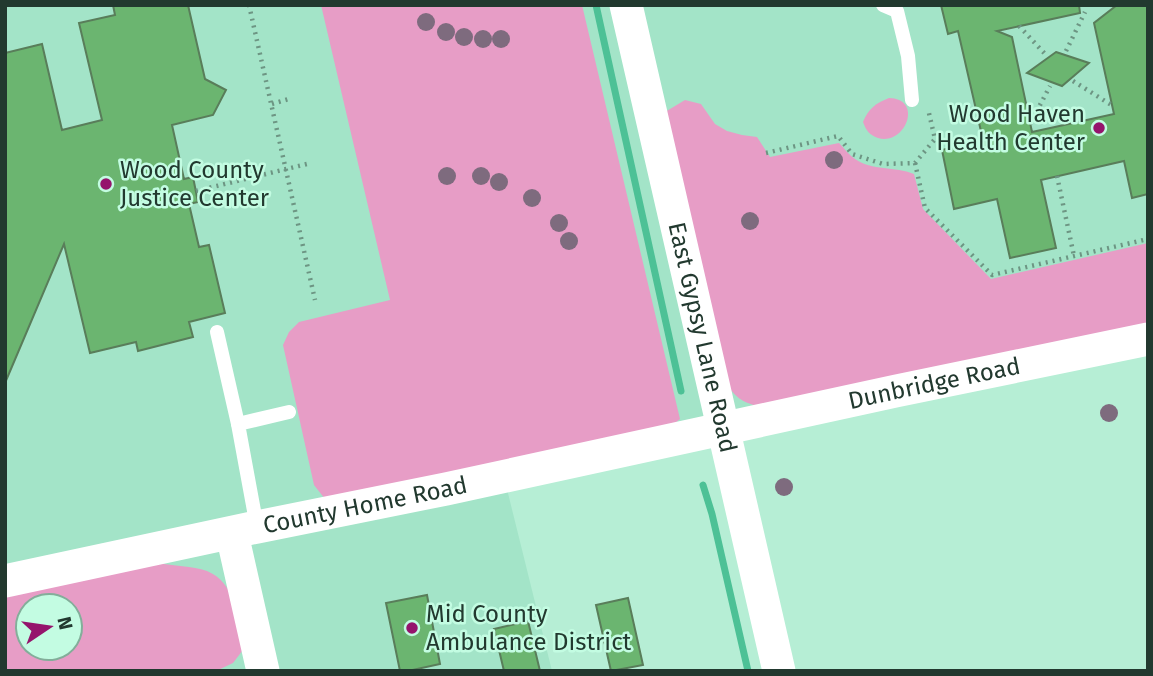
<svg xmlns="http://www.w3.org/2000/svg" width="1153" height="676" viewBox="0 0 1153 676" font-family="'Fira Sans',sans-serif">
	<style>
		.built { fill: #a3e4c8; fill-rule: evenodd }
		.green { fill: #e79dc6; fill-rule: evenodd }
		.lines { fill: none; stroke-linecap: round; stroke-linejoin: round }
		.stream { stroke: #4dc196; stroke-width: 7 }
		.building { fill: #6bb570; stroke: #597d5a; stroke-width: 2 }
		.path { stroke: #6d9583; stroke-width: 4.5; stroke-dasharray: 2 5; stroke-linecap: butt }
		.service { stroke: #fff; stroke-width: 14 }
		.tertiary { stroke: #fff; stroke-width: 33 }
		.tree { fill: #7e6b7e }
		.poi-dot { fill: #95146c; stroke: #c3fce2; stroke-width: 2.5 }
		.labels { text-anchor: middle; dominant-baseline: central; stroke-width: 5; stroke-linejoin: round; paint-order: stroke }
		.poi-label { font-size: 24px; fill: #22392f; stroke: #c3fce2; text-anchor: start }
		.street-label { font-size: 24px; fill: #22392f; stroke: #c3fce2 }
	</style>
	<rect width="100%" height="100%" fill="#b6eed5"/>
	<path class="built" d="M5,5h1143v334l-644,138 48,194h-547zM28,606h42v42h-42z"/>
	<g class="green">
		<path d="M321,5h261l98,414 -12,10 -343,70 -11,-14 -31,-140 6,-13 10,-10 91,-22z"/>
		<path d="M889,98c35,1 16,48 -11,40 -9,-3 -12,-8 -15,-16 5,-13 13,-19 26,-24z"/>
		<path d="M685,100l16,4 14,20 12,7 15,4 15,2 13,20 69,-14c5,5 10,12 16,16 17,12 40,7 59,15l9,35 68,70 157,-36v82l-390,81c-17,-4 -22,-9 -32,-22l-61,-272z"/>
		<path d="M158,563c15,3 34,3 49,8 28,11 33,50 39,75l-13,17 -17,8h-211v-77zM28,606h42v42h-42z"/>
	</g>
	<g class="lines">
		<g class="stream">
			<path d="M596,5l85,386"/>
			<path d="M703,485l9,29 36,157"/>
		</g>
	</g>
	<g class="building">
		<path d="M113,5h75l17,74 21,11 -13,25 -41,10 12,54 9,-2 5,25 -9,2 10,43 10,-2 16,68 -36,9 4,15 -55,14 -2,-9 -46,11 -26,-109 -59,139v-330l37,-9 20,86 40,-10 -23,-97 36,-8z"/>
		<path d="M941,5h138l1,8 -83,18 15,6 20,95 82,-18 -20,-91 23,-18h31v189l-16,4 -8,-37 -83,19 15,68 -46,10 -13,-59 -43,10 -12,-59 41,-10 -25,-109 -10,3z"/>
		<path d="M1056,52l33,11 -27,23 -35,-13z"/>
		<path d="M427,595l13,69 -32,7h-8l-14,-68z"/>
		<path d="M628,598l15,67 -32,6 -15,-66z"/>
		<path d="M528,621l12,50h-36l-10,-42z"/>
	</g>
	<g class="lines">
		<g class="path">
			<path d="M249,5l66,295"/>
			<path d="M1019,26l27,29"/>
			<path d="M1066,51l19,-39"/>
			<path d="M1073,81l40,25"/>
			<path d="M272,104l20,-6"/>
			<path d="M1030,124l20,-38"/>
			<path d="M766,153l72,-17 14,18 31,10 32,-1 20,-24 -7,-30"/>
			<path d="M915,163l10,45 67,67 156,-36"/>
			<path d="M1057,176l17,80"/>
			<path d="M196,191l111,-27"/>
		</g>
		<g class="service">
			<path d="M883,5l14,6 11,45 4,44"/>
			<path d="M217,332l21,92"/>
			<path d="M257,527l-19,-103 51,-12"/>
		</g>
		<g class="tertiary">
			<path id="s1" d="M626,5l153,666"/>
			<path d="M232,534l31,137"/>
			<path id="s2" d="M5,581l252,-54 189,-38 450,-98 252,-52"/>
		</g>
	</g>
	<g class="tree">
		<circle cx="426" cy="22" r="9"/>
		<circle cx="446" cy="32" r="9"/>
		<circle cx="464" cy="37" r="9"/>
		<circle cx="483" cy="39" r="9"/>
		<circle cx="501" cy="39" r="9"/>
		<circle cx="834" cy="160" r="9"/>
		<circle cx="447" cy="176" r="9"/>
		<circle cx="481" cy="176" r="9"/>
		<circle cx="499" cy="182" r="9"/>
		<circle cx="532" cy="198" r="9"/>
		<circle cx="750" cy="221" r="9"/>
		<circle cx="559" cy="223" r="9"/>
		<circle cx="569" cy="241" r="9"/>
		<circle cx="1109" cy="413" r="9"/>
		<circle cx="784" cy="487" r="9"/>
	</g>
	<g class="poi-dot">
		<circle cx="1099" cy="128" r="7"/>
		<circle cx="106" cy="184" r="7"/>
		<circle cx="412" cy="628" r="7"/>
	</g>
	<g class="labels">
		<g class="poi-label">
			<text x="1085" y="114" text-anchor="end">Wood Haven<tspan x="1085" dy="28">Health Center</tspan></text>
			<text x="120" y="170">Wood County<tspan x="120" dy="28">Justice Center</tspan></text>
			<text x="426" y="614">Mid County<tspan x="426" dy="28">Ambulance District</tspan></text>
		</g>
		<g class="street-label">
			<text stroke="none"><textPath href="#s1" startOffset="341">East Gypsy Lane Road</textPath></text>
			<text stroke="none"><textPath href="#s2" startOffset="950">Dunbridge Road</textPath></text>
			<text stroke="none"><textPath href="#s2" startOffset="368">County Home Road</textPath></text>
		</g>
	</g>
	<rect width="1153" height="676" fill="none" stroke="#22392f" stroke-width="14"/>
	<g transform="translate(49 627) rotate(77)"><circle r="33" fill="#c3fce2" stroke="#83ae9a" stroke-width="2"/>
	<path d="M0-5L12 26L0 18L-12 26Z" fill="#95146c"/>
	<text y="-10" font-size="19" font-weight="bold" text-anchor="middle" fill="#22392f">N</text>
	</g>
</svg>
